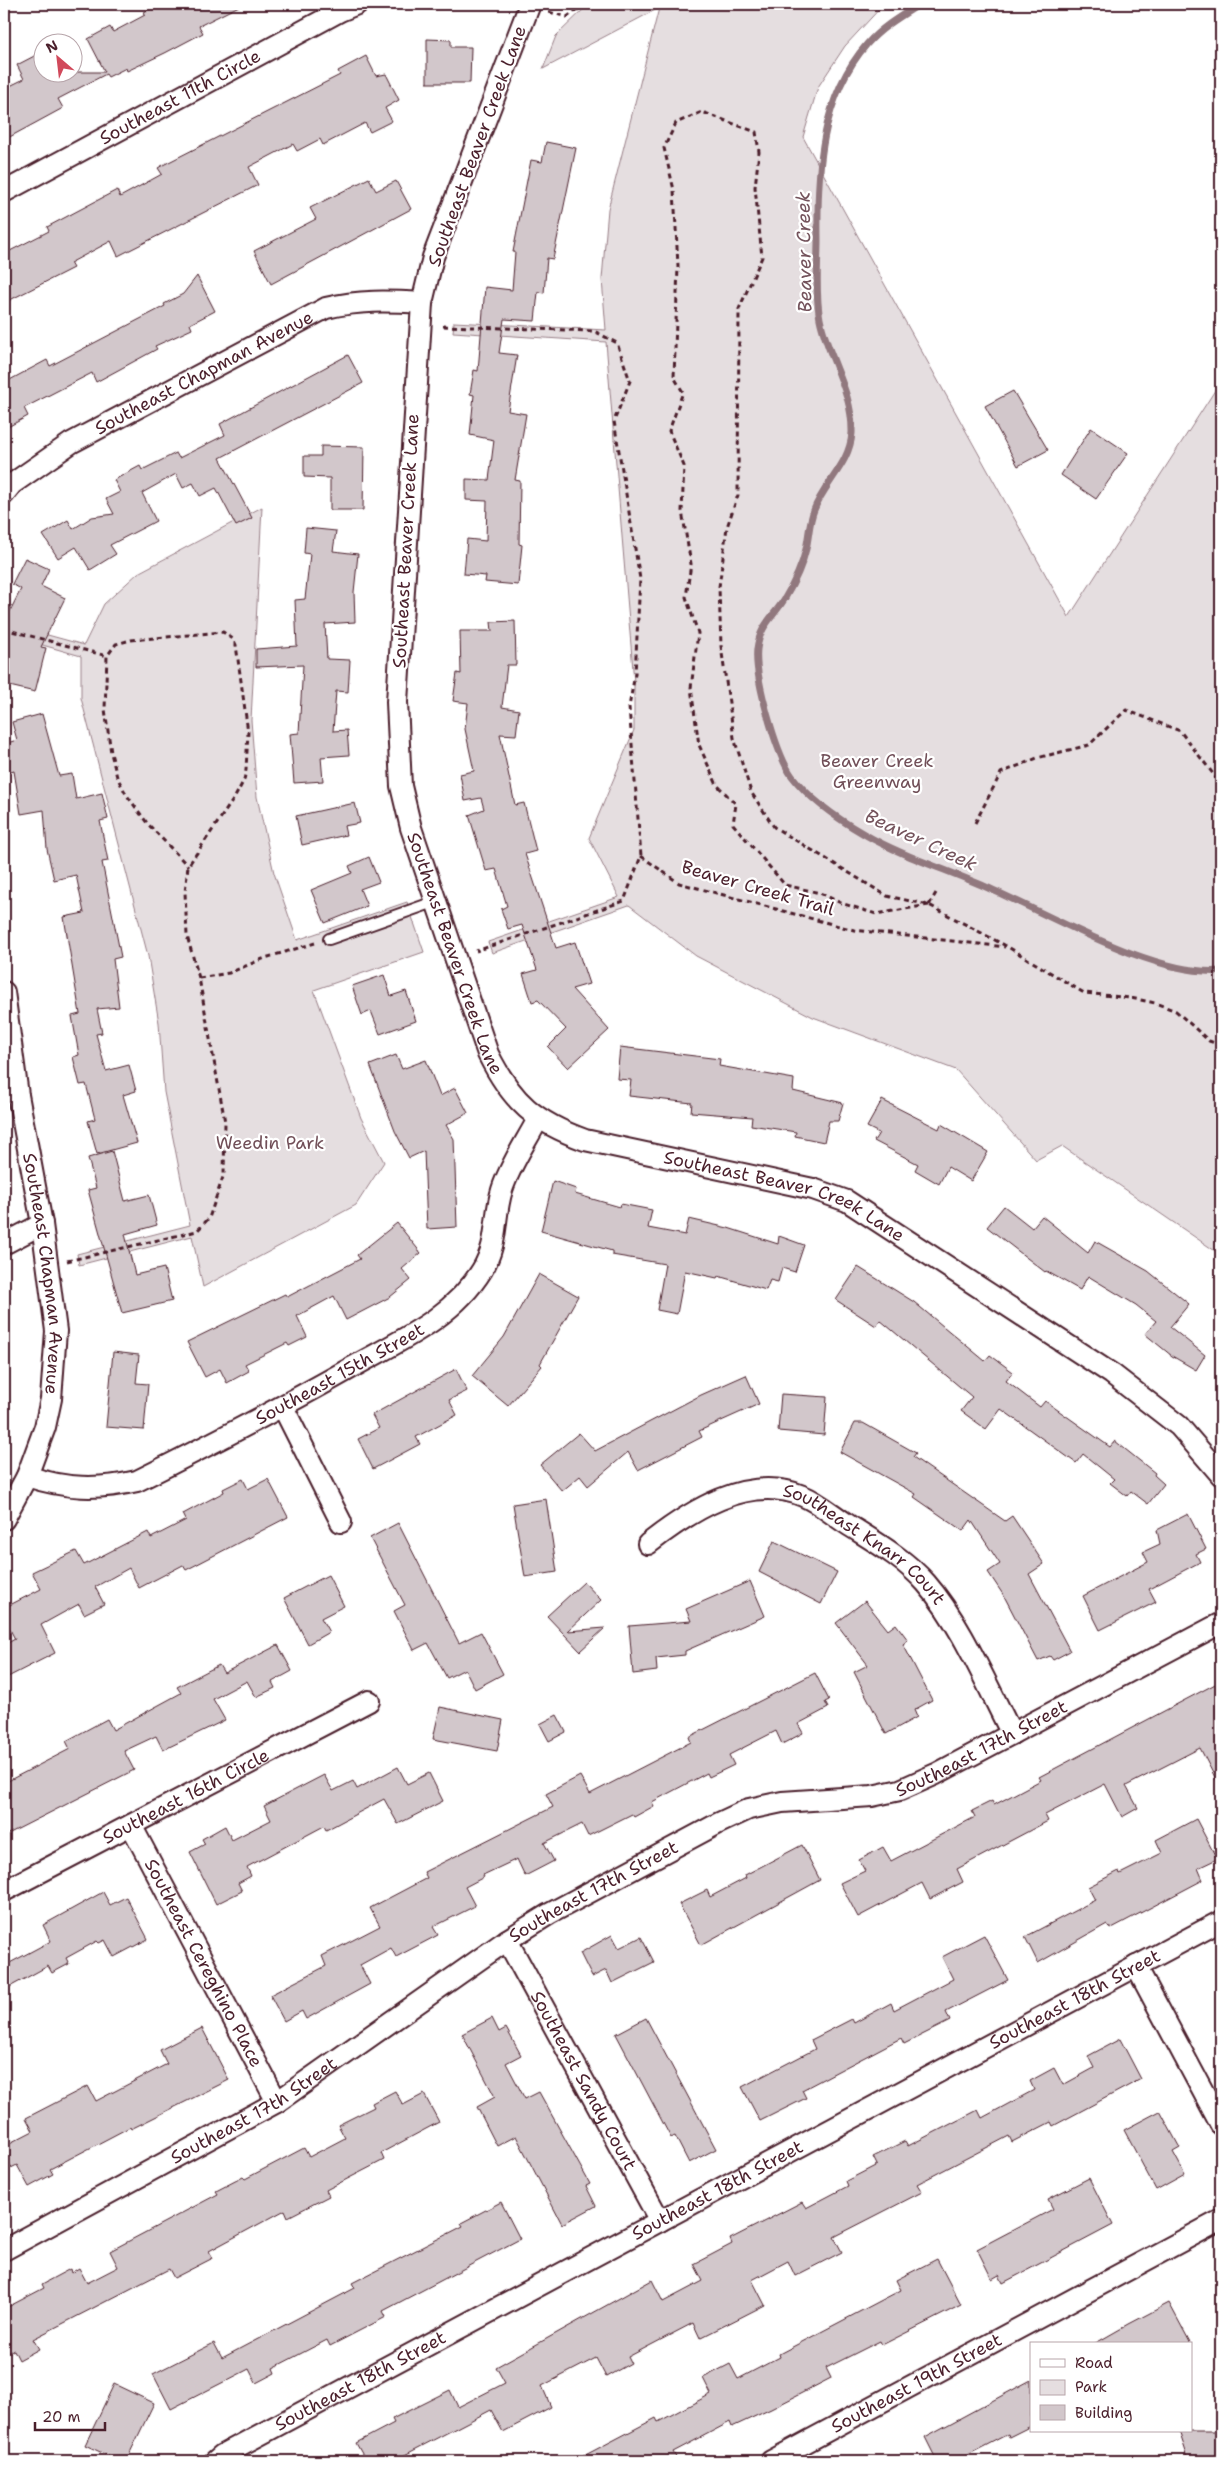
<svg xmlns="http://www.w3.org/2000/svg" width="1225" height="2465" viewBox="0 0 1225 2465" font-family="'Shantell Sans',sans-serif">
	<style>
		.green { fill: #e5dee0; stroke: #987e86 }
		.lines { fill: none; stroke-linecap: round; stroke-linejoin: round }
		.stream { stroke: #91787e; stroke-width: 7 }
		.building { fill: #d2c7cb; stroke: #4a1f2b }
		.service-casing { stroke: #4a1f2b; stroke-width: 14 }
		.minor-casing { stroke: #4a1f2b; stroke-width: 24 }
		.path { stroke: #4a1f2b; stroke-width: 3; stroke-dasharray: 5 4; stroke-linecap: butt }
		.service { stroke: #fff; stroke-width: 10 }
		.minor { stroke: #fff; stroke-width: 20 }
		.labels { text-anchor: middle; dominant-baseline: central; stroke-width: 4.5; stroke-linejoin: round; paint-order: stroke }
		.street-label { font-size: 18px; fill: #4a1f2b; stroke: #fff }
		.park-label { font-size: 18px; fill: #714f58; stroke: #fff }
		.water-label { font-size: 19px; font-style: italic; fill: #74535c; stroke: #fff }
	</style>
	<rect width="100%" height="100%" fill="#fff"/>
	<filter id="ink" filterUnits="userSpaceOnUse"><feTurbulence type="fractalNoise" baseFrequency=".02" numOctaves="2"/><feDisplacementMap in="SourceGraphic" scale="10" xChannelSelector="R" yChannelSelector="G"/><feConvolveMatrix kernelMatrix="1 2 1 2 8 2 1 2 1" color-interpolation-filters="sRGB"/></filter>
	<g filter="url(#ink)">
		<g class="green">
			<path d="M589,4h295l-39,42 -27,41 -15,50 266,480 152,-236v874l-159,-109 -26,14 -80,-90 -143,-53 -117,-61 -67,-51 -137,48 -4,-11 131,-45 -30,-59 45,-108v-48l-28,-340 -153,-10 1,-10 152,8 -4,-51 6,-70 51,-201 -116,61 13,-33z"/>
			<path d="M262,507l-11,213 6,77 17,76 23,67 110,-38 17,50 -110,38 47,128 23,44 -28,43 -153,82 -11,-51 -113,29 -2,-11 113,-29 -26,-133 -5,-69 -11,-67 -67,-258v-42l-77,-22v-11l80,22 20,-41 34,-31z"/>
		</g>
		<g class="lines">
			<path class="stream" d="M920,4c-19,12 -38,23 -53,40 -47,54 -50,128 -49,195 0,25 -3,55 2,80 8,39 33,72 32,114 -2,31 -28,50 -38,77 -5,12 -5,27 -8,39 -4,17 -12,34 -21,49 -11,19 -25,26 -28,51 -3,27 19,105 35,127 18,24 46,43 72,58 38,22 81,35 122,53 63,27 168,90 235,84"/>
		</g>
		<g class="building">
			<path d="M159,4h84l-44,22 4,7 -38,20 -38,18 -1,-3 -18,9 -2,-3 -48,25 5,9 -59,32v-51l20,-10 -7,-14 25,-13v20h63l-17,-33 22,-12 3,5 32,-17 -1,-3z"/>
			<path d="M427,39l24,1v7h20l-1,36h-43z"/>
			<path d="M366,56l10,20 10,-2 13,26 -14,8 7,13 -22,11 -5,-9 -42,22 -3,-6 -23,12 -4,-7 -44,23 9,18 -140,71 -7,-15 -41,22 3,5 -69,35v-49l45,-23 -2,-4 70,-37 3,7 42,-23 -4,-6 5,-3 177,-90 -2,-4z"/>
			<path d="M546,142l30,6 -23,111 -6,-1 -3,35 -6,-1 -3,29 -31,-2 -5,34 18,2 -9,56 18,3 -11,66 5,1 -1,63 3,1 -4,40 -33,-3 1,-6 -22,-2 3,-35 19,2 1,-40 -21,-1v-21l23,1 5,-40 -24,-5 4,-40 -4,-1 4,-24 4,1 7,-84 27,3 3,-38h-2l18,-92 11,2z"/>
			<path d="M369,178l7,13 20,-10 15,28 -140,75 -17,-33 62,-32 -6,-11z"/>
			<path d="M197,276l18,35 -25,13 2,5 -37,17 2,3 -61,33 -4,-9 -68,35 4,8 -24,13v-46l43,-23 3,6 115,-60 -1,-2 19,-10z"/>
			<path d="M348,355l15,28 -143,75 32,60 -16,8 -20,-38 -16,8 -7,-13 -10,5 -7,-14 -34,19 14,28 -46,24 6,9 -26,16 -14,-23 -18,11 -15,-23 25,-15 5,9 19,-12 22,-3 -8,-15 14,-7 -6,-12 26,-14 2,4 34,-17 3,5 46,-23 -5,-11z"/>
			<path d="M1013,391l35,59 -30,16 -33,-60z"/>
			<path d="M1091,428l37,25 -32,46 -35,-24z"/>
			<path d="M321,446l43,1 -1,63h-33v-32l-26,-1v-21h17z"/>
			<path d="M306,528l30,3 -3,20 25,3 -4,38 1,30 -30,2 2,35 23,1 -2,32 -12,-1 -3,40 14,-1 2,25 -28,2 2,24 -29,2 -4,-49 9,-1 4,-68 -47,2v-18l41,-3 -2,-46 10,-1 5,-45 -6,-1z"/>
			<path d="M25,558l24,11 -8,17 24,12 -24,49 5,1 -11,44 -30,-7 3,-14 -4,-1v-47l17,-34 -9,-5z"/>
			<path d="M515,621l1,44h-9l-5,42 17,3 -3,25 -16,-1 15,71 9,-2 12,48 -11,3 31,94 19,-6 14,42 -17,5 37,41 -41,38 -20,-21 18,-18 -28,-29 -6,2 -9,-28 14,-4 -15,-45 -14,4 -7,-20 6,-3 -11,-37 -10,2 -17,-56 15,-6 -3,-11 -16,3 -5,-27 14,-3 -9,-42 3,-26 -15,-2 4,-28 4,1 -1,-43h32l-1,-9z"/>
			<path d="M42,714l17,62 13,-2 4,25 26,-6 6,26 -8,2 8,40 -6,1 19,95 -8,2 6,48 -22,2 5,24 -6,1 10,37 23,-6 7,26 -13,4 14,48 -40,11 -9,-33 7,-2 -9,-35 -6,1 -7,-28 6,-2 -7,-39 8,-2 -16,-97 20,-4 -8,-38 -22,5 -7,-31 -3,-39 -23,4 -7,-43 -10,3v-30l13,-4 -5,-18z"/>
			<path d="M355,803l5,20 -16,3 2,9 -44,10 -6,-29z"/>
			<path d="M369,857l10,25 -19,7 7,17 -42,17 -14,-33 41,-17 -3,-7z"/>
			<path d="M384,975l7,21 15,-5 10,30 -36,13 -9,-23 -9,4 -10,-29z"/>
			<path d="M620,1047l100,12 -1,7 75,13 -1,12 50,12 -5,18h-9l-5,21 -29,-6 1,-4 -45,-7 1,-8 -61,-5 1,-9 -63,-7 2,-16 -14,-1z"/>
			<path d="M396,1055l6,14 24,-9 14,36 15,-8 13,25 -22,12 8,14 3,88 -30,2 -3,-78 -15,7 -14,-27 -25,-66z"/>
			<path d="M882,1100l57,29 2,-5 47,28 -17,29 -23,-14 -9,17 -24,-14 3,-6 -44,-23 5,-8 -12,-6z"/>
			<path d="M112,1151l13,50 24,-6 8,30 -32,9 10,41 29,-7 8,33 -50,12 -34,-123 8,-2 -8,-30z"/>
			<path d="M553,1181l23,8 -1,5 45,13 1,-3 31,6 -4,18 37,7 4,-16 39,9 50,16 1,-8 25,9 -9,27 -13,-4 -4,14 -8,-2 -4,10 -48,-14 -1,2 -32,-7 -8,43 -20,-4 8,-46 -53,-9v-4l-71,-20z"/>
			<path d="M1004,1206l28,22 10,-12 46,37 7,-12 53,30 41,33 -19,23 35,28 -9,15 -24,-14 -27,-22 11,-13 -20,-16 -48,-29 -8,14 -34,-19 -1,1 -58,-45z"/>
			<path d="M397,1223l24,30 -19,16 9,11 -21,17 -44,23 -12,-24 -37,20 10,21 -18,9 -2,-3 -42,21 4,7 -22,12 -7,-14 -15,8 -18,-35 98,-48 2,3 73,-38 -3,-4z"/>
			<path d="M858,1267l56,35 71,59 5,-6 23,17 -7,9 34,26 5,-6 65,46 5,-6 40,32 -1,2 10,9 -16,20 -17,-13 -4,5 -17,-13 4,-4 -31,-25 -7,9 -75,-54 -15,20 -25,-18 11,-14 -92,-77 -4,6 -40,-26z"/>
			<path d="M539,1274l39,22 -38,68 2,2 -34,40 -36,-30 32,-39z"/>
			<path d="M113,1352l26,3 -3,28 12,1 -4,46 -38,-3z"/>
			<path d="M456,1369l11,22 -18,9 8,15 -41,22 4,7 -47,25 -15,-30 21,-11 -7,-13z"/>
			<path d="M746,1375l13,29 -60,27 3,6 -64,33 -10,-18 -40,34 -8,-10 -18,15 -22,-26 39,-32 16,18 106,-56z"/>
			<path d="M781,1394l46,3 -3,38 -46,-4z"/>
			<path d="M855,1423h8l53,30 -3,4 92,64 7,-5 32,48 -15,10 41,77 -17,9 -3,-4 -12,5 -34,-65 -16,-24 12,-8 -29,-44 -8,11 -49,-34 2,-3 -76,-42z"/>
			<path d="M243,1479l5,10 20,-10 20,38 -102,53 -3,-5 -44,23 -10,-20 -34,19 9,17 -20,10 -5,-10 -38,21 14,28 -51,26v-34l11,-6 -11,-21v-10l37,-19 -9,-17 44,-21 8,14 64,-33 3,6 35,-18 -3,-6 41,-22 -1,-3z"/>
			<path d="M546,1499l11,73 -32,5 -12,-73z"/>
			<path d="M1188,1514l18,35 -10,5 4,8 -51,27 7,13 -56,28 -17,-34 65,-34 -5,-10 17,-8 -3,-14z"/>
			<path d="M398,1523l61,120 22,-11 22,42 -28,15 -10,-20 -18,9 -19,-35 -14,7 -20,-39 11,-6 -35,-67z"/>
			<path d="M774,1541l63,31 -16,32 -62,-32z"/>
			<path d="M328,1575l16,31 -23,12 8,14 -21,12 -24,-46z"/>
			<path d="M750,1581l15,35 -80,35v4l-29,3 1,13 -24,3 -4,-48 62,-5 -5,-12z"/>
			<path d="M584,1582l17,18 -33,31 37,-3 -25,23 -33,-35z"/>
			<path d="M865,1601l23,29 8,-6 12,16 -5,4 29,56 -18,10 3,7 -31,17 -32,-62 14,-7 -32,-42z"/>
			<path d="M278,1645l14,26 -20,11 3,6 -19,9 -9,-16 -34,18 12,21 -62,30 -7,-14 -32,15 10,19 -130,66v-53l66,-34 -4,-8 41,-22 6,11 68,-37 -4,-6 42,-22 5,8z"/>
			<path d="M815,1673l14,27 -4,2 3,6 -30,16 5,9 -21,11 -6,-13 -47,24 5,10 -25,12 -2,-4 -55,29 2,4 -20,11 -2,-3 -44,22 -6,-12 -38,19 10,18 -29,15 -8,-17 -34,16 1,2 -19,10 10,19 -42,21 5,8 -42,22 -5,-9 -31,17 10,19 -64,35 -4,-8 -18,10 -14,-26 56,-29 -4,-10 58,-30 -10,-18 57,-30 -3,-6 129,-65 -7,-13 34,-18 10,18 101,-52 -2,-5z"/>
			<path d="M1221,1681v108l-21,-41 -74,38 12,22 -16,9 -17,-33 -60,31 3,6 -91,48 6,13 -33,17 -8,-16 -64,34 -18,-34 25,-12 -6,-11 24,-13 8,14 84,-44 -3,-6 20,-10 2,4 47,-25 -2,-3z"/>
			<path d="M440,1707l63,13 -6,31 -64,-12z"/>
			<path d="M557,1715l9,17 -17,9 -9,-17z"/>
			<path d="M398,1767l9,17 22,-11 14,28 -45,23 -14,-25 -58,31 -2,-4 -77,41 4,9 -13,7 4,8 -26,13 -26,-52 15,-8 -3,-5 23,-13 7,14 39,-20 -7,-14 60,-31 9,16 20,-10 4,8z"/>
			<path d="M1196,1819l21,40 -19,9 5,12 -93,49 -3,-5 -69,39 -13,-26 70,-37 -7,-13 31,-16 1,3 42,-21 -6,-13z"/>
			<path d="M802,1845l18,35 -119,65 -22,-41 28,-14 3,7 36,-19 -1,-3z"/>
			<path d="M103,1892l7,13 16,-8 22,42 -34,18 -9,-17 -6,3 -2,-2 -31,17 3,6 -17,9 -4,-7 -44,24v-24l47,-25 -8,-16z"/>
			<path d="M612,1935l7,13 22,-11 13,25 -42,21 -6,-13 -14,7 -12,-24z"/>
			<path d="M984,1935l24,45 -62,32 4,9 -46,23 -3,-6 -99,52 4,8 -46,23 -18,-34 73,-38 -4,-9 41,-21 2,4 37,-20 3,7 59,-31 -11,-22z"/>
			<path d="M492,2018l7,14 7,-4 15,27 -15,8 19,36 14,-7 51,92 -4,2 10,20 -34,18 -46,-88 -19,10 -20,-39 18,-10 -33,-63z"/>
			<path d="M646,2018l70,131 -27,14 -14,-27 -4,2 -55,-104z"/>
			<path d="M202,2028l27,52 -98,49 -1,-2 -80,42 3,5 -24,13 -12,-22 -6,3 -7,-15v-7l29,-15 -7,-13 62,-32 8,15 71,-37 -7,-14z"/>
			<path d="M1120,2039l21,40 -88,47 -2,-4 -39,20 -3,-6 -92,48 5,8 -88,45 8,15 -47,24 -7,-15 -36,19 13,25 -65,33 -7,-15 -65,34 3,6 -25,14 -10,-19 -54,28 9,21 -48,25 -12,-22 -98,51h-27l-10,-18 38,-20 -2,-4 58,-29 8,17 47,-24 -9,-16 156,-87 11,22 40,-21 -9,-17 38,-20 -2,-5 72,-37 4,6 42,-22 -2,-5 31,-16 -4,-8 32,-16 3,5 70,-36 4,8 52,-28 -4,-9 24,-13 9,17 31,-17 -6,-12z"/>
			<path d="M395,2091l8,14 21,-11 15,28 -58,31 3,7 -58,30 3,6 -41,21 -3,-7 -76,41 4,7 -39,20 -5,-9 -136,70 6,10 -20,11 -5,-10 -10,5v-46l40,-21 -2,-4 28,-15 1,4 8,-5 8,15 31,-16 -8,-16 108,-57 -2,-3 27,-14 2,2 59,-31 5,9 36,-19 -7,-13 36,-18 -2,-4z"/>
			<path d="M1160,2111l20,37 -7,4 12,22 -29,16 -32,-60z"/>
			<path d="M1089,2178l24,47 -110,58 -4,-8 -7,4 -15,-30 76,-40 -5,-10z"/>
			<path d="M501,2202l19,37 -137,72 3,6 -56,29 -3,-6 -54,28 2,5 -19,10 -7,-14 -78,40 -18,-35 61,-31 8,15 133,-70 -3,-5 111,-57 -2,-3z"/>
			<path d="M937,2259l24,46 -79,40 -2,-4 -54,27 5,10 -60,31 -39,18 -2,-5 -57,30 5,9h-104l82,-43 2,4 53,-28 -8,-16 27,-14 8,15 42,-22 -1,-3 122,-64 -5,-10z"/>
			<path d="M1169,2303l22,41h-97l35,-20z"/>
			<path d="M1031,2380v46l-22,11 -1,-3 -52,27h-19l-12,-24z"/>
			<path d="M114,2384l40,19 -28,58h-6l-35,-16z"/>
			<path d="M1179,2431h42v30h-32z"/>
		</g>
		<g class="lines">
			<g class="service-casing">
				<path id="service" d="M329,939l108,-38"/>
			</g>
			<g class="minor-casing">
				<g id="minor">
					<path id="s1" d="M530,4l-97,253 -11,46 -25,399 4,84 10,42 77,226c24,48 47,68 97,86l228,49 34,12 265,173 67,52 42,49"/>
					<path id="s2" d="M4,192l336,-181 17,-7"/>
					<path id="s3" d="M4,494l8,-10 59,-41 255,-135c33,-8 62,-7 96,-5"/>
					<path id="s4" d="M4,992l14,103 24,129 14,107 -5,68 -6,28 -18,49 -23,43"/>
					<path d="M4,1244l38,-20"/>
					<path d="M283,1407l58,115"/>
					<path id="s5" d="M27,1476c38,13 71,14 110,5 72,-36 144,-73 214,-113 47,-27 101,-49 131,-98 17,-28 11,-51 20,-80 8,-25 24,-48 36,-71"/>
					<path id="s6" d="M648,1544c41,-32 99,-71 155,-48 15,6 30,19 44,28 28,18 57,34 79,59 35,40 61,103 86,151"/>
					<path id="s7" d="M131,1825l146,277"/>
					<path id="s8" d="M4,1891l365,-190"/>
					<path id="s9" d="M507,1940l153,281"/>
					<path d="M1136,1966l85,159"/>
					<path id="s10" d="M4,2250l273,-148 230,-162 42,-26 170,-91 30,-14 33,-7 90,-6 28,-6 36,-16 285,-151"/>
					<path id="s11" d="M215,2461l7,-6 999,-534"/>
					<path id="s12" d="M771,2461l450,-241"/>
				</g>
			</g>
			<g class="path">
				<path d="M549,12l18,5 19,-13"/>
				<path d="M443,326l151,5 23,12 13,38 -16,40 26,158 -5,95 -6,33 12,149 -17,45 -148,50"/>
				<path d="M4,629l103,27"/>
				<path d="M975,823l26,-50 36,-15 52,-13 37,-35 54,21 41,53"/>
				<path d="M641,856l38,27 175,47 151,17"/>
				<path d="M929,905l-53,9 -35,-11 -21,-10 -35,-8 -52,-61 3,-20 -19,-19 -18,-40 -8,-57 7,-55 -12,-36 5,-33 -9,-53 2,-45 -15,-35 14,-39 -9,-15 4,-111 -4,-76 -10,-42 12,-25 26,-11 54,20 3,20 -4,35 7,70 -23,52 -1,186 -11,32 -8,60 2,59 13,92 17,54 23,35 113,69 42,9 79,42 76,46 47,5 24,5 21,8 33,30 12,4"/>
				<path d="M929,905l7,-12"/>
				<path d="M199,978l30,-5 36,-15 50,-15"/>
				<path d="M67,1261l130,-30 12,-13 15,-44 1,-52 -26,-144 -12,-42 -2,-44 3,-26 47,-69 9,-17 2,-10 2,-38 -12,-87 -3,-6 -10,-7 -92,8 -15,4 -9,12 -2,53 6,44 6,24 9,17 21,29 41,43"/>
			</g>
			<use href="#service" class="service"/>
			<use href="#minor" class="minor"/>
		</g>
	</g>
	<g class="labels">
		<g class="street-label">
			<text stroke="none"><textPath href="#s2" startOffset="200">Southeast 11th Circle</textPath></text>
			<text transform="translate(477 146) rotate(-70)">Southeast Beaver Creek Lane</text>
			<text stroke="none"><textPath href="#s3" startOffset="235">Southeast Chapman Avenue</textPath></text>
			<text transform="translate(406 541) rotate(-87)">Southeast Beaver Creek Lane</text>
			<text transform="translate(758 888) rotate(16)">Beaver Creek Trail</text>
			<text stroke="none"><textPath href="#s1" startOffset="978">Southeast Beaver Creek Lane</textPath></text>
			<text stroke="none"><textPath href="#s1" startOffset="1426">Southeast Beaver Creek Lane</textPath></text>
			<text stroke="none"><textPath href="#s4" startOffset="285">Southeast Chapman Avenue</textPath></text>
			<text stroke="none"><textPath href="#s5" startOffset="341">Southeast 15th Street</textPath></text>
			<text stroke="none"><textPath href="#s6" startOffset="248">Southeast Knarr Court</textPath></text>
			<text stroke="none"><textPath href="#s10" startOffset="1111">Southeast 17th Street</textPath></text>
			<text stroke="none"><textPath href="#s8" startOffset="205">Southeast 16th Circle</textPath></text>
			<text stroke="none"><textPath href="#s10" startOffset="691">Southeast 17th Street</textPath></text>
			<text stroke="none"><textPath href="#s7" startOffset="156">Southeast Cereghino Place</textPath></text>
			<text stroke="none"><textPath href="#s11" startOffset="976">Southeast 18th Street</textPath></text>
			<text stroke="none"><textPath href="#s9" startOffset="160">Southeast Sandy Court</textPath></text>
			<text stroke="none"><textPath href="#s10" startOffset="286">Southeast 17th Street</textPath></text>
			<text stroke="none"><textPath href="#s11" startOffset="571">Southeast 18th Street</textPath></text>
			<text stroke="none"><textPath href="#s11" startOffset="166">Southeast 18th Street</textPath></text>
			<text stroke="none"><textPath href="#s12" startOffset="165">Southeast 19th Street</textPath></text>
		</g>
		<g class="park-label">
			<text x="877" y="761">Beaver Creek<tspan x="877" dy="21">Greenway</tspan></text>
			<text x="270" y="1143">Weedin Park</text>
		</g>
		<g class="water-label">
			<text transform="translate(804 252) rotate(-91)">Beaver Creek</text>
			<text transform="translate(921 840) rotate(25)">Beaver Creek</text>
		</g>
	</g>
	<rect width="1225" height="2465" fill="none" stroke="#fff" stroke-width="20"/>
	<rect x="10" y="10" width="1205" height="2445" fill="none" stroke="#4a1f2b" stroke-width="2" filter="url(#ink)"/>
	<rect x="1030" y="2342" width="162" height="90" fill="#ffffff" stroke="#b7a5aa"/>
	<rect x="1040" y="2359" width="25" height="8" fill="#ffffff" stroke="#b7a5aa"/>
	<text x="1075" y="2368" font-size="15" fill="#4a1f2b">Road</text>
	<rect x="1040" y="2380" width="25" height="15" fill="#e5dee0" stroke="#b7a5aa"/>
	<text x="1075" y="2392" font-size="15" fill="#4a1f2b">Park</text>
	<rect x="1040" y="2405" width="25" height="15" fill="#d2c7cb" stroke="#b7a5aa"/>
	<text x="1075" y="2418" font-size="15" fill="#4a1f2b">Building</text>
	<g transform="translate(58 58) rotate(332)"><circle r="24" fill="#ffffff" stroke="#b7a5aa"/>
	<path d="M0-4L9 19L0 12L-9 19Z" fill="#d1495b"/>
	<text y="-8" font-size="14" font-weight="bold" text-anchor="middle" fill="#4a1f2b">N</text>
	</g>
	<path d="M35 2422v8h70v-8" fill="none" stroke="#4a1f2b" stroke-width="2.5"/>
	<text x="42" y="2422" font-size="15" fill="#4a1f2b" stroke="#ffffff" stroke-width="4" paint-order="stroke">20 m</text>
</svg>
